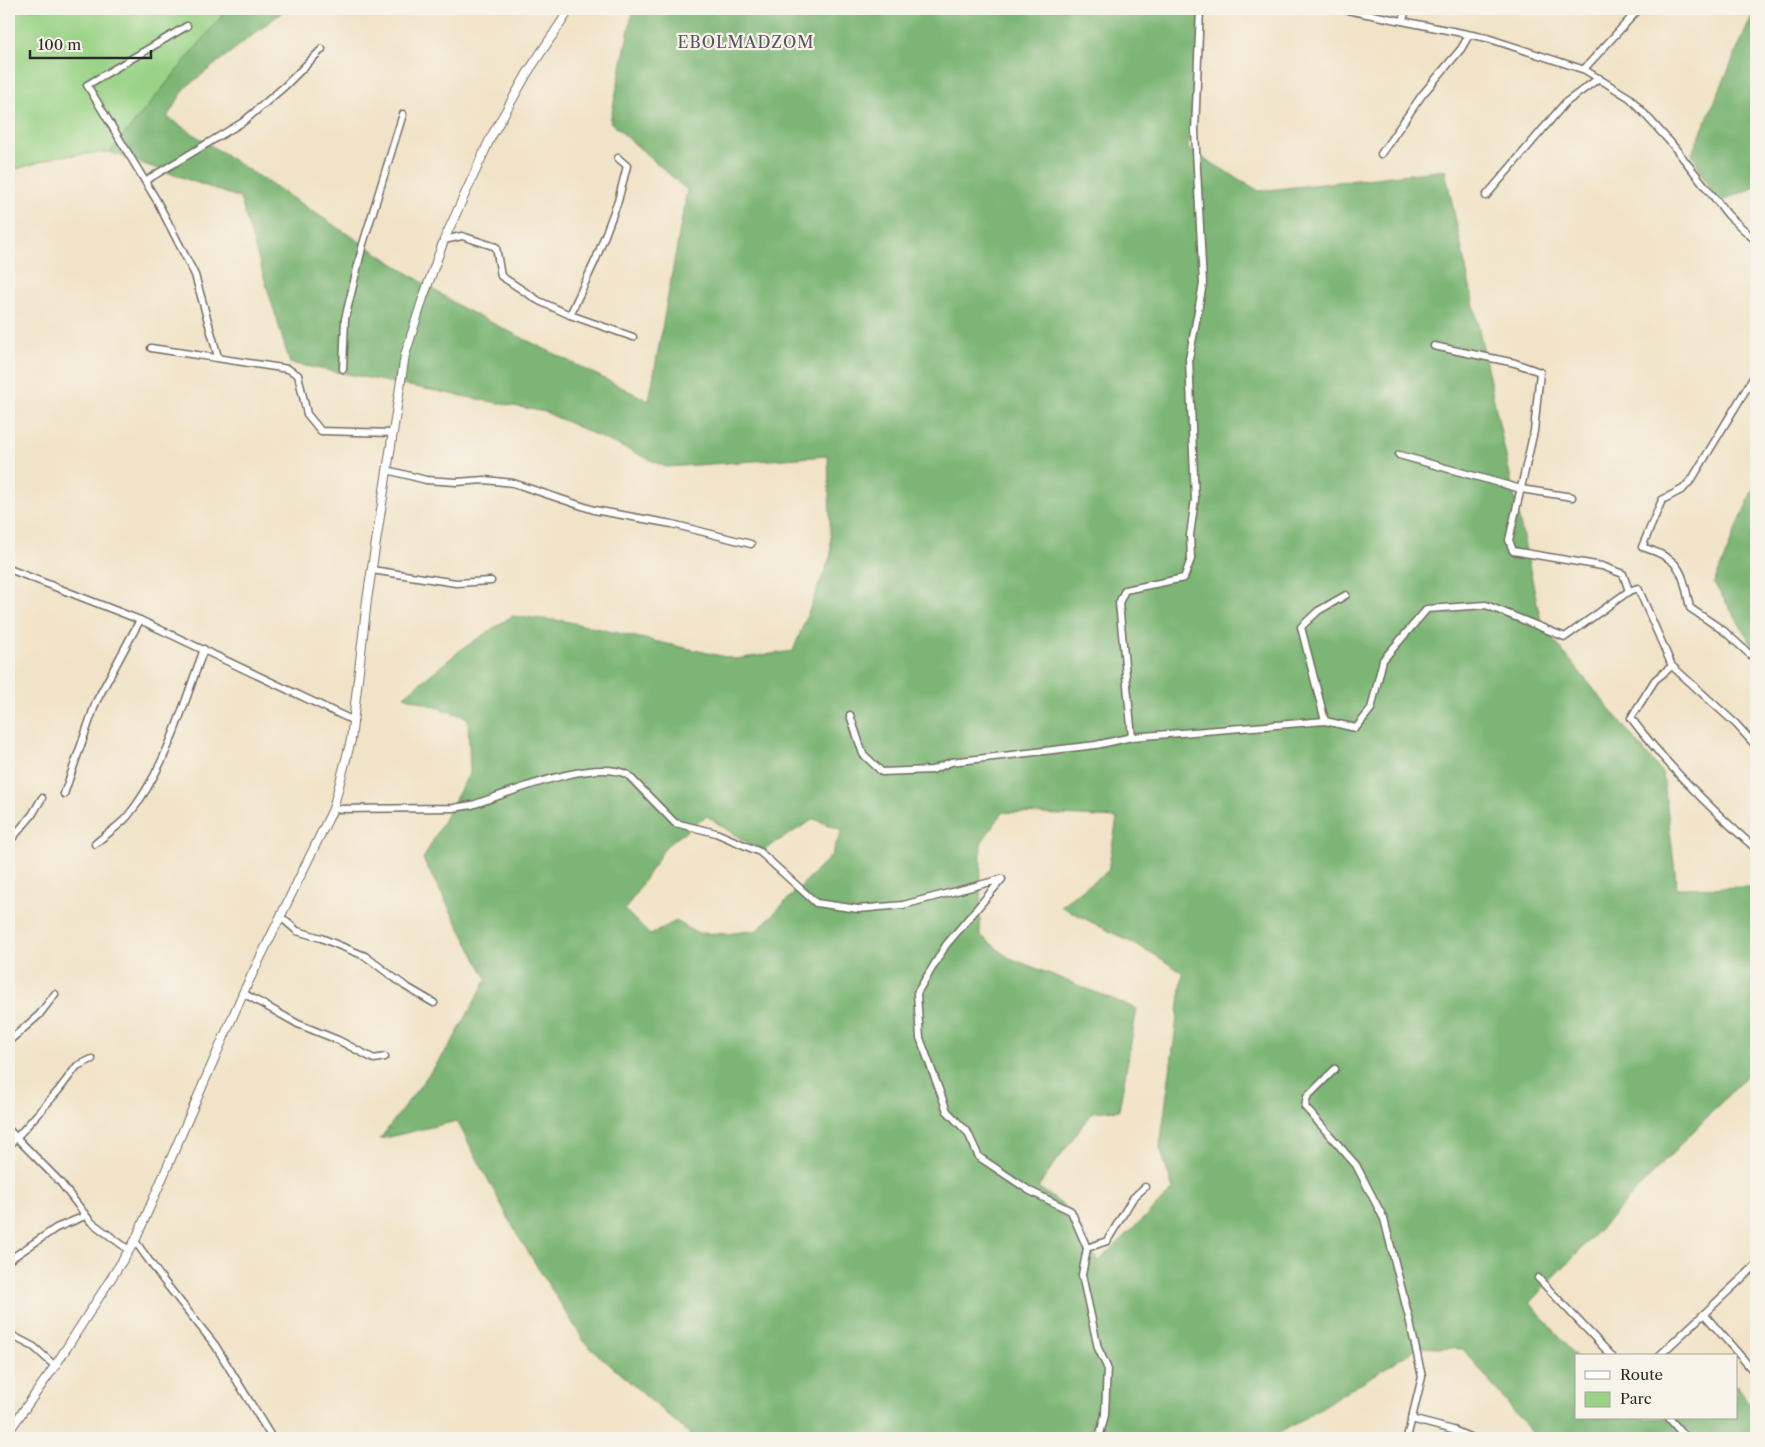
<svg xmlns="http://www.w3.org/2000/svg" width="1765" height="1447" viewBox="0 0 1765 1447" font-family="'Libre Caslon Text',serif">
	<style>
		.green { fill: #9ad387; stroke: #627f59 }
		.forest { fill: #7bb574; stroke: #537050; fill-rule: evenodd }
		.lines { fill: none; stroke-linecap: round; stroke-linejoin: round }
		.minor-casing { stroke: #706b62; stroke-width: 9 }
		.tertiary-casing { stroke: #706b62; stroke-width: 10 }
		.minor { stroke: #fff; stroke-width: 6 }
		.tertiary { stroke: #fff; stroke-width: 8 }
		.labels { text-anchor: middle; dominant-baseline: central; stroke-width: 4.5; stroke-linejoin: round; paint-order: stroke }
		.quarter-label { font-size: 16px; letter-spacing: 1px; fill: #5c5064; stroke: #f7f3e8 }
	</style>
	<rect width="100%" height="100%" fill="#f7f3e8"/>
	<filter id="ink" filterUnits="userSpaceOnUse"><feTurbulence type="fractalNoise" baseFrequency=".02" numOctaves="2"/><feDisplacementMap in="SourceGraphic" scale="10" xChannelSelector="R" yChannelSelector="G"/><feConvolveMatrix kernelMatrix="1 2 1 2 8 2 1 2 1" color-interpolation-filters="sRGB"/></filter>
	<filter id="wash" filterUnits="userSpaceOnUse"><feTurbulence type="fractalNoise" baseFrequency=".0096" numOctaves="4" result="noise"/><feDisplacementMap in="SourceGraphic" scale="20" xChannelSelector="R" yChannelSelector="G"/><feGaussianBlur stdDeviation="1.12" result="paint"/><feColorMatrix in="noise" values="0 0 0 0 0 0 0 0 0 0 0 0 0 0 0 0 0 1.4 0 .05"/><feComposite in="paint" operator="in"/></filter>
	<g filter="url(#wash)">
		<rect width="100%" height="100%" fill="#f1e3c7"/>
		<path class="green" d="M9,9h210l3,7 -112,136 -50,4 -51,15z"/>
		<g class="forest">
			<path d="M219,9h67l-100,78 -19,30 295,191 187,93 38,-211 -77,-68 23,-113h569l-14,140 71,42 186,-21 97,456 121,148 14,114 79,-1v179l-226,236 46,55v61h160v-33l20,27v26h-220l-73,-89 -44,-2 -147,91h-578l-108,-94 -68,-108 -61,-115 -77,18 70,-93 37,-67 -64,-120 47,-87 -2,-54 -64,-22 58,-47 50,-33 52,5 171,38 58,-8 38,-96 -3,-99 -162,11 -121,-55 -255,-49 -50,-165 -130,-46 112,-136zM1003,812l114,6 -9,53 -48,35 92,47 31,20 -23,174 13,43 -75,72 -27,-51 -33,-24 54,-75 27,-2 18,-101 -129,-52 -28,-22 1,-92zM707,816l53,36 54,-33 28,11 -11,26 -74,74 -31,4 -29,-1 -21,-12 -26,14 -25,-25 41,-64z"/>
			<path d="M1755,9l1,178 -40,16 -24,-50z"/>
			<path d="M1756,482v169l-42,-68z"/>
		</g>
	</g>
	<g filter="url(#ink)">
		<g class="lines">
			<g class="minor-casing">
				<g id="minor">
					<path d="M1342,9l145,29 98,32 45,28 41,45 57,72 28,26"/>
					<path d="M1403,21l3,-12"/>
					<path d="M187,26l-100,59 70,116 38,74 23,82"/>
					<path d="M1584,69l55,-60"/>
					<path d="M1381,154l41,-59 39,-46 8,-14"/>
					<path d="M145,181l98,-59 42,-36 37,-37"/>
					<path d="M1486,196l79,-93 34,-25"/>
					<path d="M444,240l18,-4 34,11 5,29 38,25 31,14 63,22"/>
					<path d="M570,315l26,-56 22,-58 9,-35 -9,-8"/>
					<path d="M1434,346l81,17 25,9 -6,59 -25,109 4,11 89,15 21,8 6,17"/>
					<path d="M151,348l137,21 10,6 9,39 14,17 72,2"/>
					<path d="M343,369l2,-50 18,-75 40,-130"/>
					<path d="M1756,373l-64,106 -9,10 -21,11 -20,47c40,12 40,24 48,61l34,23 32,29"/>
					<path d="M1399,455l122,34 51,8"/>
					<path d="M387,470l39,10 30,2 29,-2 28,3 81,27 78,14 79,20"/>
					<path d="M9,569l131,51 214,101"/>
					<path d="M372,570l84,13 35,-2"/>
					<path d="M1672,666l-17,14 -24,38c36,48 80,91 125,131"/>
					<path d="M850,715l13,39 19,18 50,-2 19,-8 145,-17 36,-8 193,-16 31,7 15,-19 12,-49 44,-51 59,-4 79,32 64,-46 9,-3 34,78 64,58 20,22"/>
					<path d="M1325,721l-24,-94 17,-16 28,-16"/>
					<path d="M1132,737l-13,-134 6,-13 59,-12 7,-19 -1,-24 5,-36 -6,-140 14,-75 -8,-153 5,-122"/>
					<path d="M64,794l32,-92 44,-82"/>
					<path d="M333,809l120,-1 19,-3c38,-12 121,-48 156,-30l47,48 41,10 44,19 56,51 42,6 45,-4 99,-26 -56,66 -29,48 3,45 27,73 21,22 11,24 51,34 41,20 16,37 -5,27 16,73 9,19 -2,48 -6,23"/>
					<path d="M9,842l23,-27 10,-17"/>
					<path d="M95,844c10,-9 23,-17 32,-27 39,-47 56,-112 77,-168"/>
					<path d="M281,917l16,14 24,7 44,18 40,30 29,17"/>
					<path d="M243,993l55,31 40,16 36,19 11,-2"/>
					<path d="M9,1041l30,-26 16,-21"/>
					<path d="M1335,1069l-28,28 -2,10 51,58 28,54 25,99 13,59 -15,61"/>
					<path d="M9,1130l51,52 31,40 38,28"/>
					<path d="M9,1146l49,-55 19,-25 15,-7"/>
					<path d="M135,1241l28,39 52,65 57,93"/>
					<path d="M1087,1248l20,-7 26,-43 12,-11"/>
					<path d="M9,1260l47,-32 29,-12"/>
					<path d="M1538,1278l74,78"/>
					<path d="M1704,1314l52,60"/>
					<path d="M9,1334l25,13 21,19"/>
					<path d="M1659,1356l97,-91"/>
					<path d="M1669,1418l17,20"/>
					<path d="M1411,1419l42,11 19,8"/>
				</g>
			</g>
			<g class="tertiary-casing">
				<path id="tertiary" d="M9,1431l46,-65 80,-125 108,-248 90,-184 18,-69 16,-140 38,-245 18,-57 21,-58 47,-103 37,-65 42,-63"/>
			</g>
			<use href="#minor" class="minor"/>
			<use href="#tertiary" class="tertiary"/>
		</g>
	</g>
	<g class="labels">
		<g class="quarter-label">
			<text x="746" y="42">EBOLMADZOM</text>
		</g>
	</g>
	<rect width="1765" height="1447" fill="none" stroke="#f7f3e8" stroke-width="30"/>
	<rect x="1575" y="1354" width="162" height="65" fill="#f7f3e8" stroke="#a5a39c"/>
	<rect x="1585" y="1371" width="25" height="8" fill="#ffffff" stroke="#a5a39c"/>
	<text x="1620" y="1380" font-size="15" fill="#2b2b2b">Route</text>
	<rect x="1585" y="1392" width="25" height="15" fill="#9ad387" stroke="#a5a39c"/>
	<text x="1620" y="1404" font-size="15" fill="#2b2b2b">Parc</text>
	<path d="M30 50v8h121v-8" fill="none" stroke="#2b2b2b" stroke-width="2.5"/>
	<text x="38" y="50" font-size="15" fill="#2b2b2b" stroke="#f7f3e8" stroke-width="4" paint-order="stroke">100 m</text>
</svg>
